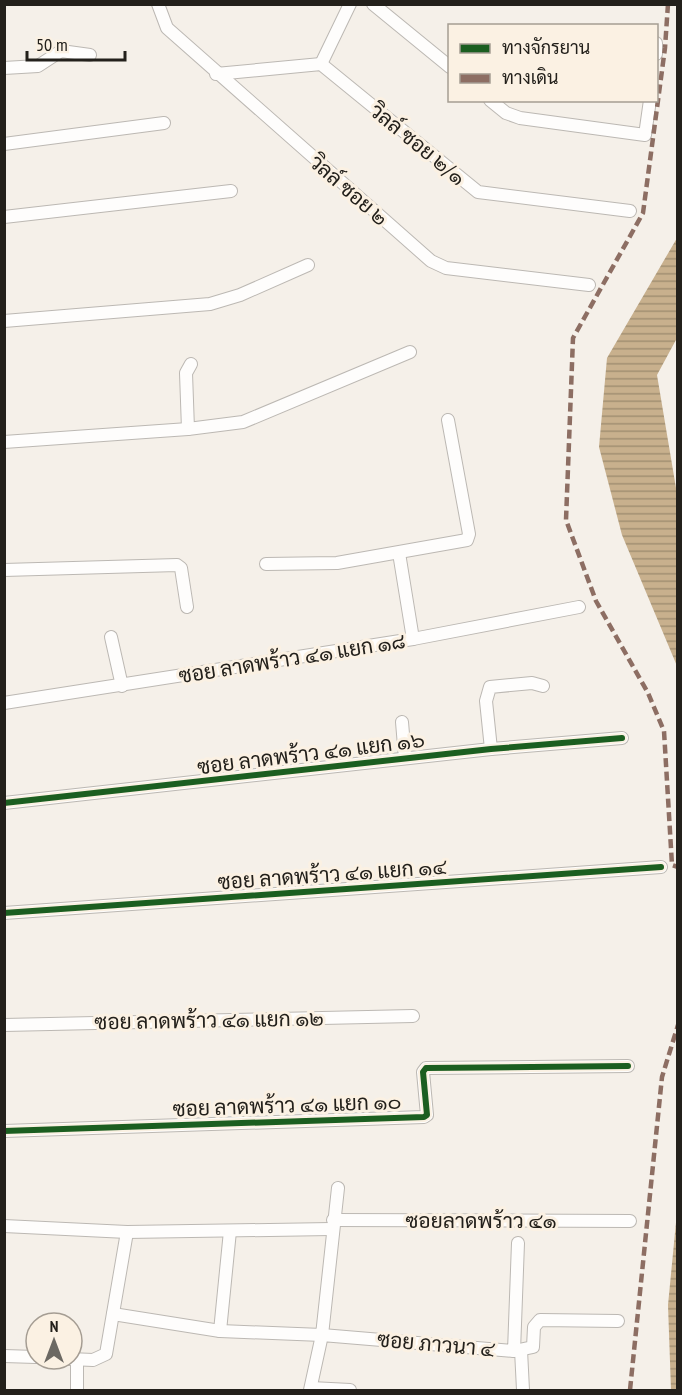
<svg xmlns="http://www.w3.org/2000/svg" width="682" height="1395" viewBox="0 0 682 1395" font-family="'PT Sans Narrow',Sarabun,sans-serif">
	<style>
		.water { fill: url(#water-rules) }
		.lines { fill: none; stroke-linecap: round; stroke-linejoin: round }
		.minor-casing { stroke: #bcb8b3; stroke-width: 14 }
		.minor { stroke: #fefdfc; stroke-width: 12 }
		.quiet { stroke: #8d6e63; stroke-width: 4.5; stroke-dasharray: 9 4.5; stroke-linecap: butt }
		.cycleway-casing { stroke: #fbf1e3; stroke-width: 10 }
		.cycleway { stroke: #1b5e20; stroke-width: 6 }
		.labels { text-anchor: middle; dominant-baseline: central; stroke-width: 6; stroke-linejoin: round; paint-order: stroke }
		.street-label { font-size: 21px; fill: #23201b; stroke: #fbf1e3 }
	</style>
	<defs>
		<pattern id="water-rules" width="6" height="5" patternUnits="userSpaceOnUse" patternTransform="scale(1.5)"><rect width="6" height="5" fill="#c8b08d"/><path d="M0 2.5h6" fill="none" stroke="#a28f72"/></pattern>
	</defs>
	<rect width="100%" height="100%" fill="#f5f0e9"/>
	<g class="water">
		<path d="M677,238v100l-20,37 20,119v172l-55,-131 -23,-88 8,-89z"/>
		<path d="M677,1212l1,178h-7l-3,-85z"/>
	</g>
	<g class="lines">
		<g class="minor-casing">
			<g id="minor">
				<path d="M158,4l9,24 264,233 15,7 143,17"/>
				<path d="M373,4l77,63"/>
				<path d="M656,43v11"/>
				<path d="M321,64l29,-60"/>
				<path d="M4,68l34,-2 23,-15 29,4"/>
				<path d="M216,74l105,-10 157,128 152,19"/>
				<path d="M490,100l16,13 14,5 125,17 5,-35"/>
				<path d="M4,144l160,-21"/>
				<path d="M4,217l227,-26"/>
				<path d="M4,321l206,-17 30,-9 68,-30"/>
				<path d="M188,429l-2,-56 5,-9"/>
				<path d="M4,442l184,-13 55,-7 167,-70"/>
				<path d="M399,553l14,86"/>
				<path d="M266,564l71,-1 130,-23 2,-6 -21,-114"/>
				<path d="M4,570l173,-5 4,3 6,39"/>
				<path d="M111,637l11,49"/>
				<path d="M4,703l409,-64 166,-32"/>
				<path d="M402,722l3,36"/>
				<path d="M491,749l-5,-48 4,-14 42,-4 11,3"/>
				<path d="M4,803l487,-54 131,-11"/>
				<path d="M4,913l657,-46"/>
				<path d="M4,1025l409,-9"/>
				<path d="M4,1131l420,-14 3,-2 -4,-43 3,-4 202,-2"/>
				<path d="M333,1220l297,1"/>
				<path d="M4,1226l123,6 204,-3"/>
				<path d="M113,1314l107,17 102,4 16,-147"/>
				<path d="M220,1331l10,-100"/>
				<path d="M521,1350l2,40"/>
				<path d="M514,1351l19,-4 1,-20 6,-7 78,1"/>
				<path d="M4,1356l32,1"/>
				<path d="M70,1359l23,1 13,-6 21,-122"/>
				<path d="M77,1359v31"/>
				<path d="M311,1388l39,2"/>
				<path d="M310,1390l12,-55 192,16 4,-108"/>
			</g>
		</g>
		<use href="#minor" class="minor"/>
		<g class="quiet">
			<path d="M668,4l-3,44 -22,165 -70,125 -7,182 30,81 52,92 16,38 8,134 6,2"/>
			<path d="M630,1390l32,-313 16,-52"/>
		</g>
		<g class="cycleway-casing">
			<g id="cycleway">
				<path d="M4,803l487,-54 131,-11"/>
				<path d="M4,913l657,-46"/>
				<path d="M4,1131l420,-14 3,-2 -4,-43 3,-4 202,-2"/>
			</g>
		</g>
		<use href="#cycleway" class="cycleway"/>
	</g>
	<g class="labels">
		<g class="street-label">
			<text transform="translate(418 144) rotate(39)">วิลล์ ซอย ๒/๑</text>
			<text transform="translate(349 190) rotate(41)">วิลล์ ซอย ๒</text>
			<text transform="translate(292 658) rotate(-9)">ซอย ลาดพร้าว ๔๑ แยก ๑๘</text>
			<text transform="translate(311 753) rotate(-7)">ซอย ลาดพร้าว ๔๑ แยก ๑๖</text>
			<text transform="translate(332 874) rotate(-4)">ซอย ลาดพร้าว ๔๑ แยก ๑๔</text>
			<text transform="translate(209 1020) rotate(-1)">ซอย ลาดพร้าว ๔๑ แยก ๑๒</text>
			<text transform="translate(287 1105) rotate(-2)">ซอย ลาดพร้าว ๔๑ แยก ๑๐</text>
			<text x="481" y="1220">ซอยลาดพร้าว ๔๑</text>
			<text transform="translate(436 1344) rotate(5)">ซอย ภาวนา ๔</text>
		</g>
	</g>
	<rect width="682" height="1395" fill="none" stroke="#23201b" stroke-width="12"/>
	<rect x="448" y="24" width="210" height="78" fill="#fbf1e3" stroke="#a59d93" stroke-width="1.5"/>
	<rect x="460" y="44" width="30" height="9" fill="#1b5e20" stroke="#a59d93" stroke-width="1.5"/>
	<text x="502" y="54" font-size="18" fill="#23201b">ทางจักรยาน</text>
	<rect x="460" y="74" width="30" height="9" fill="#8d6e63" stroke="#a59d93" stroke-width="1.5"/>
	<text x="502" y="84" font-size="18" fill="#23201b">ทางเดิน</text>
	<g transform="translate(54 1341)"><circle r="28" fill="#fbf1e3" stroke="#a59d93" stroke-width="1.5"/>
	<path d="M0-4.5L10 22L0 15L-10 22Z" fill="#6c6963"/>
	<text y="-9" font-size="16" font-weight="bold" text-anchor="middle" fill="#23201b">N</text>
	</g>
	<path d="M27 51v9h98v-9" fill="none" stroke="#23201b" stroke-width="3"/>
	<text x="36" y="51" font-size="18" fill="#23201b" stroke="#fbf1e3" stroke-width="4.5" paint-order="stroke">50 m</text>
</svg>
